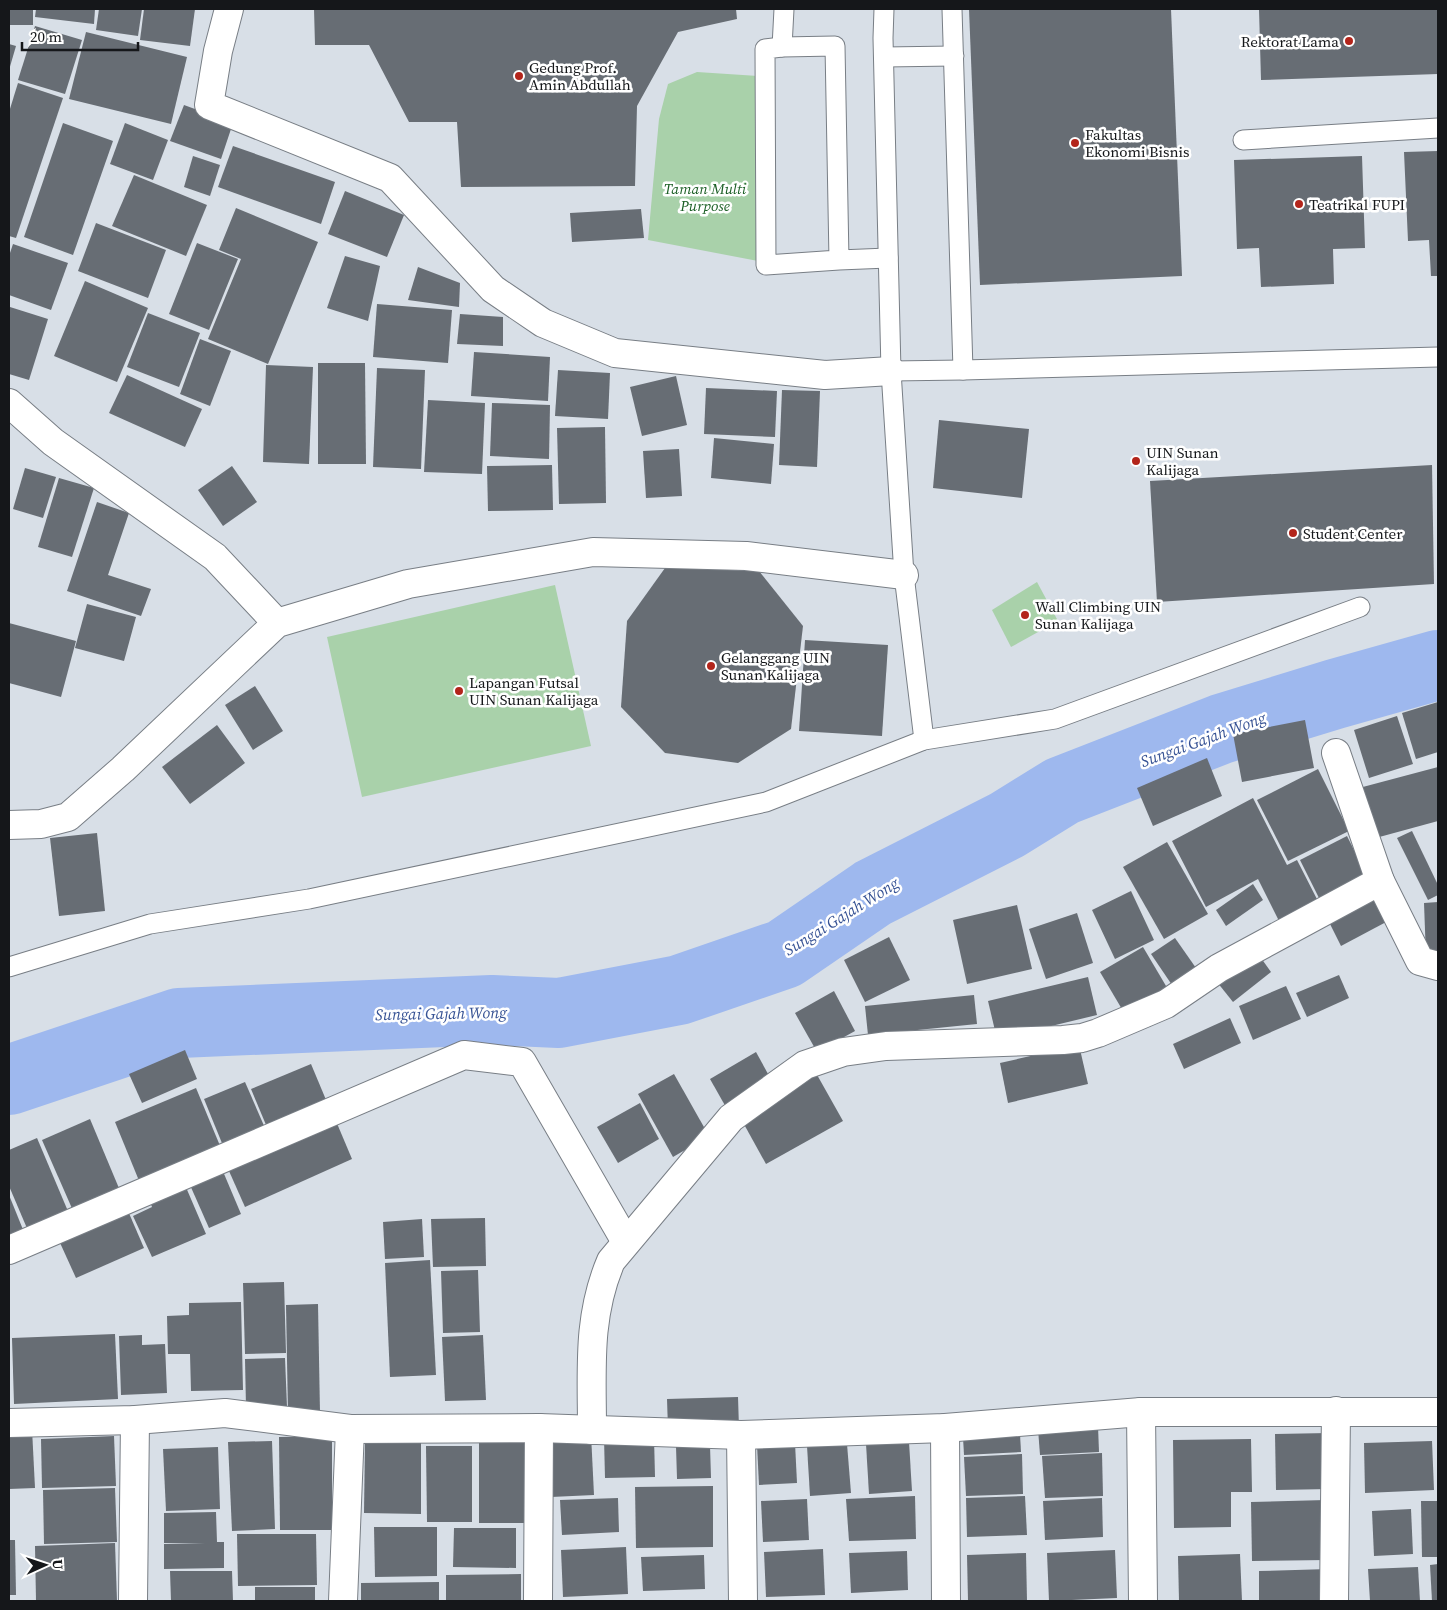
<svg xmlns="http://www.w3.org/2000/svg" width="1447" height="1610" viewBox="0 0 1447 1610" font-family="'Source Serif 4',serif">
	<style>
		.green { fill: #a9d1aa }
		.lines { fill: none; stroke-linecap: round; stroke-linejoin: round }
		.river { stroke: #9eb8ee; stroke-width: 70 }
		.building { fill: #676d74 }
		.service-casing { stroke: #787e85; stroke-width: 21 }
		.minor-casing { stroke: #787e85; stroke-width: 30 }
		.service { stroke: #fff; stroke-width: 19 }
		.minor { stroke: #fff; stroke-width: 28 }
		.poi-dot { fill: #b3251b; stroke: #fff; stroke-width: 2 }
		.labels { text-anchor: middle; dominant-baseline: central; stroke-width: 5; stroke-linejoin: round; paint-order: stroke }
		.poi-label { font-size: 15px; fill: #15171a; stroke: #fff; text-anchor: start }
		.park-label { font-size: 15px; font-style: italic; fill: #1a5e24; stroke: #fff }
		.water-label { font-size: 16px; font-style: italic; fill: #365294; stroke: #fff }
	</style>
	<rect width="100%" height="100%" fill="#d8dfe7"/>
	<g class="green">
		<path d="M697,72l61,4v185l-110,-21 11,-121 9,-35z"/>
		<path d="M1037,582l21,39 -47,26 -19,-37z"/>
		<path d="M555,585l36,161 -229,51 -35,-160z"/>
	</g>
	<g class="lines">
		<path class="river" d="M9,1080l170,-57 313,-13 67,3 120,-23 105,-36 89,-61 134,-68 55,-34 159,-62 114,-35 103,-29"/>
	</g>
	<g class="building">
		<rect x="9" y="9" width="24" height="16"/>
		<path d="M36,9h59l-1,15 -59,-7z"/>
		<path d="M99,9h43l-4,27 -42,-6z"/>
		<path d="M144,9h51l-5,37 -50,-6z"/>
		<path d="M314,9h422l1,10 -59,13 -41,74 -2,80 -174,1 -4,-65h-48l-40,-77h-54z"/>
		<path d="M969,9h202l11,267 -202,9z"/>
		<path d="M1259,9h179v65l-177,6z"/>
		<path d="M35,26l47,14 -17,54 -47,-14z"/>
		<path d="M86,32l101,25 -16,67 -102,-25z"/>
		<path d="M9,44l7,2 -7,24z"/>
		<path d="M18,83l45,15 -47,140 -7,-2v-124z"/>
		<path d="M184,105l49,18 -12,36 -51,-18z"/>
		<path d="M63,123l50,18 -40,114 -49,-18z"/>
		<path d="M125,123l43,17 -15,40 -43,-16z"/>
		<path d="M233,146l102,36 -14,42 -103,-37z"/>
		<path d="M1438,151v125h-7l-2,-36 -21,1 -4,-89z"/>
		<path d="M193,156l27,9 -10,31 -26,-9z"/>
		<path d="M1362,156l3,92 -32,1 1,35 -73,3 -2,-39 -22,1 -3,-89z"/>
		<path d="M134,175l73,30 -21,51 -74,-30z"/>
		<path d="M345,191l59,24 -17,42 -59,-23z"/>
		<path d="M236,208l82,34 -50,122 -60,-25 33,-80 -22,-9z"/>
		<path d="M641,209l3,29 -72,4 -2,-29z"/>
		<path d="M96,223l70,27 -18,48 -70,-27z"/>
		<path d="M197,243l41,16 -29,71 -40,-16z"/>
		<path d="M13,244l55,19 -17,47 -42,-15v-39z"/>
		<path d="M345,256l35,10 -12,55 -41,-13z"/>
		<path d="M418,267l42,16 -1,24 -51,-7z"/>
		<path d="M85,281l63,27 -31,74 -63,-26z"/>
		<path d="M377,304l75,6 -4,53 -75,-6z"/>
		<path d="M10,307l38,12 -19,61 -20,-6z"/>
		<path d="M148,313l52,20 -21,54 -52,-20z"/>
		<path d="M460,314l43,3v29l-46,-2z"/>
		<path d="M200,339l31,12 -21,55 -30,-12z"/>
		<path d="M474,352l76,5 -2,44 -77,-5z"/>
		<path d="M318,363h47l1,101h-48z"/>
		<path d="M266,365l47,2 -4,97 -46,-2z"/>
		<path d="M377,368l48,2 -4,99 -48,-2z"/>
		<path d="M558,370l52,3 -2,46 -53,-3z"/>
		<path d="M127,375l75,34 -17,38 -76,-34z"/>
		<path d="M676,376l11,49 -45,11 -12,-49z"/>
		<path d="M706,388l71,3 -2,46 -71,-3z"/>
		<path d="M782,390l38,1 -3,76 -38,-2z"/>
		<path d="M428,400l57,3 -3,71 -58,-2z"/>
		<path d="M492,403l58,2 -1,54 -59,-3z"/>
		<path d="M939,420l90,9 -7,69 -89,-10z"/>
		<path d="M605,427l1,76 -47,1 -2,-76z"/>
		<path d="M714,438l60,6 -3,40 -60,-6z"/>
		<path d="M679,449l3,47 -36,2 -3,-47z"/>
		<path d="M552,465l1,45 -65,1 -1,-45z"/>
		<path d="M1432,465l2,119 -277,18 -7,-121z"/>
		<path d="M232,466l25,36 -34,24 -25,-36z"/>
		<path d="M25,468l31,9 -13,41 -30,-9z"/>
		<path d="M59,478l35,10 -22,69 -34,-10z"/>
		<path d="M97,502l32,11 -21,62 43,14 -10,27 -74,-25z"/>
		<path d="M665,568l94,3 44,55 -12,103 -53,34 -73,-10 -44,-46 6,-86z"/>
		<path d="M87,604l49,13 -12,44 -49,-13z"/>
		<path d="M9,623l67,18 -15,56 -52,-14z"/>
		<path d="M805,640l83,5 -6,91 -83,-5z"/>
		<path d="M255,686l28,45 -30,19 -28,-45z"/>
		<path d="M1438,702v50l-22,7 -14,-46z"/>
		<path d="M1397,716l16,48 -44,14 -15,-48z"/>
		<path d="M1305,720l9,48 -72,14 -9,-48z"/>
		<path d="M217,725l28,38 -55,41 -28,-37z"/>
		<path d="M1207,758l15,38 -69,30 -16,-38z"/>
		<path d="M1438,767v54l-66,18 -13,-51z"/>
		<path d="M1318,769l31,62 -61,30 -31,-61z"/>
		<path d="M1253,798l34,67 10,-5 25,49 -39,20 -25,-50 -52,28 -34,-66z"/>
		<path d="M1412,831l26,54v10l-10,5 -31,-62z"/>
		<path d="M97,833l8,78 -46,5 -9,-78z"/>
		<path d="M1347,836l20,40 -47,24 -20,-40z"/>
		<path d="M1167,842l41,72 -44,25 -41,-72z"/>
		<path d="M1253,884l10,16 -37,26 -10,-16z"/>
		<path d="M1372,890l16,31 -47,25 -16,-32z"/>
		<path d="M1131,891l23,49 -39,19 -23,-49z"/>
		<path d="M1438,902v54l-12,1 -2,-54z"/>
		<path d="M1017,905l15,64 -65,15 -14,-64z"/>
		<path d="M1077,913l16,50 -47,16 -17,-50z"/>
		<path d="M889,937l21,43 -45,22 -21,-42z"/>
		<path d="M1175,938l21,30 -24,17 -21,-31z"/>
		<path d="M1143,947l26,44 -43,25 -26,-44z"/>
		<path d="M1256,951l15,21 -38,30 -16,-20z"/>
		<path d="M1339,975l10,23 -42,19 -11,-24z"/>
		<path d="M1088,977l9,38 -100,24 -9,-38z"/>
		<path d="M1286,986l15,33 -48,21 -14,-34z"/>
		<path d="M834,991l21,40 -38,21 -22,-39z"/>
		<path d="M974,995l3,29 -109,11 -3,-29z"/>
		<path d="M1230,1018l11,25 -57,26 -11,-25z"/>
		<path d="M1079,1045l9,39 -80,19 -8,-40z"/>
		<path d="M185,1050l12,29 -55,24 -13,-29z"/>
		<path d="M756,1052l17,31 -46,26 -17,-30z"/>
		<path d="M311,1064l18,43 -60,25 -18,-43z"/>
		<path d="M816,1073l27,48 -77,43 -26,-47z"/>
		<path d="M674,1074l35,62 -36,21 -35,-63z"/>
		<path d="M245,1082l23,53 -42,18 -22,-54z"/>
		<path d="M196,1088l27,65 -81,35 -27,-66z"/>
		<path d="M640,1103l19,36 -41,24 -21,-36z"/>
		<path d="M333,1114l19,45 -107,48 -20,-45z"/>
		<path d="M90,1119l31,74 -47,20 -32,-73z"/>
		<path d="M37,1138l33,78 -41,17 -20,-47v-36z"/>
		<path d="M219,1162l22,52 -32,14 -23,-52z"/>
		<path d="M182,1178l24,56 -54,23 -19,-41 19,-9 -5,-13z"/>
		<path d="M9,1195l17,42 -17,7z"/>
		<path d="M125,1204l19,44 -68,30 -20,-44z"/>
		<path d="M485,1218l1,48 -53,1 -2,-48z"/>
		<path d="M422,1219l2,38 -39,2 -2,-37z"/>
		<path d="M430,1260l6,115 -46,2 -5,-114z"/>
		<path d="M478,1270l2,62 -37,1 -2,-62z"/>
		<path d="M284,1282l2,71 -41,1 -2,-71z"/>
		<path d="M241,1302l2,88 -52,1 -1,-37h-22l-1,-38 22,-1v-12z"/>
		<path d="M318,1304l2,109 -32,1 -2,-109z"/>
		<path d="M115,1334l3,65 -104,5 -2,-66z"/>
		<path d="M142,1335v10l23,-1 2,49 -46,2 -2,-59z"/>
		<path d="M483,1335l3,65 -41,1 -3,-64z"/>
		<path d="M285,1358l2,49h-41l-1,-48z"/>
		<path d="M738,1397l1,31 -71,1 -1,-30z"/>
		<path d="M1098,1426l1,26 -59,3 -2,-26z"/>
		<path d="M32,1429l3,59 -26,1v-59z"/>
		<path d="M1329,1433l1,56 -54,1 -1,-56z"/>
		<path d="M591,1434l3,61 -43,2 -2,-61z"/>
		<path d="M1020,1434l1,18 -57,3 -1,-18z"/>
		<path d="M114,1436l2,50 -74,2 -1,-49z"/>
		<path d="M332,1436v94h-52l-1,-93z"/>
		<path d="M654,1437l1,40 -50,1 -1,-40z"/>
		<path d="M528,1438v85h-49v-84z"/>
		<path d="M1251,1439l1,53h-21v35l-57,1 -1,-88z"/>
		<path d="M272,1441l3,88 -43,2 -4,-89z"/>
		<path d="M365,1441l56,1v72l-57,-1z"/>
		<path d="M1432,1441l2,49 -69,3 -1,-50z"/>
		<path d="M909,1442l3,49 -43,3 -3,-50z"/>
		<path d="M795,1443l2,40 -38,2 -2,-40z"/>
		<path d="M847,1444l4,49 -41,3 -3,-50z"/>
		<path d="M426,1446h46v76h-45z"/>
		<path d="M710,1446l1,32 -34,1 -1,-32z"/>
		<path d="M218,1447l2,62 -54,2 -3,-62z"/>
		<path d="M1102,1453l1,43 -58,2 -3,-42z"/>
		<path d="M1022,1454l1,40 -57,2 -2,-39z"/>
		<path d="M713,1486v61l-77,1 -1,-61z"/>
		<path d="M115,1488l2,54 -73,2 -1,-54z"/>
		<path d="M915,1496l1,43 -67,2 -3,-42z"/>
		<path d="M1025,1496l2,39 -60,2 -1,-39z"/>
		<path d="M618,1498l1,34 -57,3 -2,-35z"/>
		<path d="M1102,1498l1,39 -58,3 -2,-39z"/>
		<path d="M807,1499l2,41 -46,2 -2,-41z"/>
		<path d="M1326,1500l1,60 -75,1 -1,-59z"/>
		<path d="M1421,1501h17v56h-16z"/>
		<path d="M1411,1509l2,45 -39,2 -2,-45z"/>
		<path d="M216,1512l1,30h7v26l-60,1v-25l41,-1h-41v-30z"/>
		<path d="M374,1527h63v49l-62,1z"/>
		<path d="M454,1528h62v40l-63,-1z"/>
		<path d="M237,1534h79l1,51 -79,1z"/>
		<path d="M9,1540h6l1,55h-7z"/>
		<path d="M115,1543l2,58h-81l-1,-55z"/>
		<path d="M626,1547l2,47 -65,3 -2,-47z"/>
		<path d="M823,1549l2,46 -59,2 -2,-45z"/>
		<path d="M1115,1550l2,48 -68,3 -2,-48z"/>
		<path d="M907,1551l1,39 -57,3 -2,-40z"/>
		<path d="M1026,1553l1,48h-59l-1,-46z"/>
		<path d="M1240,1554l2,47h-63l-1,-45z"/>
		<path d="M704,1555l1,34 -62,2 -2,-34z"/>
		<path d="M1438,1564v37h-6l-2,-36z"/>
		<path d="M1418,1567l2,34h-50l-2,-32z"/>
		<path d="M1329,1569l1,32h-71v-30z"/>
		<path d="M170,1571h62l1,30h-62z"/>
		<path d="M521,1574v27h-75v-26z"/>
		<path d="M439,1582v19h-78v-18z"/>
		<rect x="255" y="1587" width="60" height="14"/>
	</g>
	<g class="lines">
		<g class="service-casing">
			<g id="service">
				<path d="M884,9l-1,29 8,333 13,204 20,165"/>
				<path d="M952,9l11,361"/>
				<path d="M782,47l2,-38"/>
				<path d="M884,57l70,-1"/>
				<path d="M1243,140l195,-12"/>
				<path d="M839,260l-73,5 -1,-216 17,-2 53,-1 4,214 49,-2"/>
				<path d="M891,371l72,-1 475,-13"/>
				<path d="M9,967l141,-43 159,-25 457,-97 158,-62 131,-21 305,-112"/>
			</g>
		</g>
		<g class="minor-casing">
			<g id="minor">
				<path d="M229,9l-11,42 -9,54 181,73 103,111 50,34 72,30 210,22 66,-4"/>
				<path d="M9,403l44,39 162,115 62,66"/>
				<path d="M1336,753l44,128 40,80 18,5"/>
				<path d="M9,825l32,-1 27,-7 55,-48 154,-146 131,-39 185,-32 153,4 158,19"/>
				<path d="M9,1250l455,-195 58,7 104,180"/>
				<path d="M1141,1412l2,189"/>
				<path d="M9,1423l126,-3 90,-7 125,16 189,-1 202,7 204,-7 196,-16h297"/>
				<path d="M945,1428l1,173"/>
				<path d="M592,1430c0,-60 -5,-113 19,-169l120,-143 74,-53 38,-13 43,-6 177,-6 19,-2 16,-5 68,-29 53,-36 161,-87"/>
				<path d="M741,1435l2,166"/>
				<path d="M133,1601l2,-181"/>
				<path d="M343,1601l7,-172"/>
				<path d="M538,1601l1,-173"/>
				<path d="M1334,1601l2,-190"/>
			</g>
		</g>
		<use href="#service" class="service"/>
		<use href="#minor" class="minor"/>
	</g>
	<g class="poi-dot">
		<circle cx="1349" cy="41" r="5"/>
		<circle cx="519" cy="76" r="5"/>
		<circle cx="1075" cy="143" r="5"/>
		<circle cx="1299" cy="204" r="5"/>
		<circle cx="1136" cy="461" r="5"/>
		<circle cx="1293" cy="533" r="5"/>
		<circle cx="1025" cy="615" r="5"/>
		<circle cx="711" cy="666" r="5"/>
		<circle cx="459" cy="691" r="5"/>
	</g>
	<g class="labels">
		<g class="poi-label">
			<text x="1339" y="41" text-anchor="end">Rektorat Lama</text>
			<text x="529" y="67">Gedung Prof.<tspan x="529" dy="17">Amin Abdullah</tspan></text>
			<text x="1085" y="134">Fakultas<tspan x="1085" dy="17">Ekonomi Bisnis</tspan></text>
			<text x="1309" y="204">Teatrikal FUPI</text>
			<text x="1146" y="452">UIN Sunan<tspan x="1146" dy="17">Kalijaga</tspan></text>
			<text x="1303" y="533">Student Center</text>
			<text x="1035" y="606">Wall Climbing UIN<tspan x="1035" dy="17">Sunan Kalijaga</tspan></text>
			<text x="721" y="657">Gelanggang UIN<tspan x="721" dy="17">Sunan Kalijaga</tspan></text>
			<text x="469" y="682">Lapangan Futsal<tspan x="469" dy="17">UIN Sunan Kalijaga</tspan></text>
		</g>
		<g class="park-label">
			<text x="705" y="188">Taman Multi<tspan x="705" dy="17">Purpose</tspan></text>
		</g>
		<g class="water-label">
			<text transform="translate(1203 739) rotate(-20)">Sungai Gajah Wong</text>
			<text transform="translate(841 916) rotate(-32)">Sungai Gajah Wong</text>
			<text transform="translate(441 1013) rotate(-1)">Sungai Gajah Wong</text>
		</g>
	</g>
	<rect width="1447" height="1610" fill="none" stroke="#15171a" stroke-width="20"/>
	<g transform="translate(45 1565) rotate(87)" stroke="#ffffff" stroke-width="4" paint-order="stroke">
	<path d="M0-4L9 19L0 12L-9 19Z" fill="#15171a"/>
	<text y="-8" font-size="14" font-weight="bold" text-anchor="middle" fill="#15171a">U</text>
	</g>
	<path d="M22 42v8h116v-8" fill="none" stroke="#15171a" stroke-width="2.5"/>
	<text x="30" y="42" font-size="15" fill="#15171a" stroke="#ffffff" stroke-width="4" paint-order="stroke">20 m</text>
</svg>
